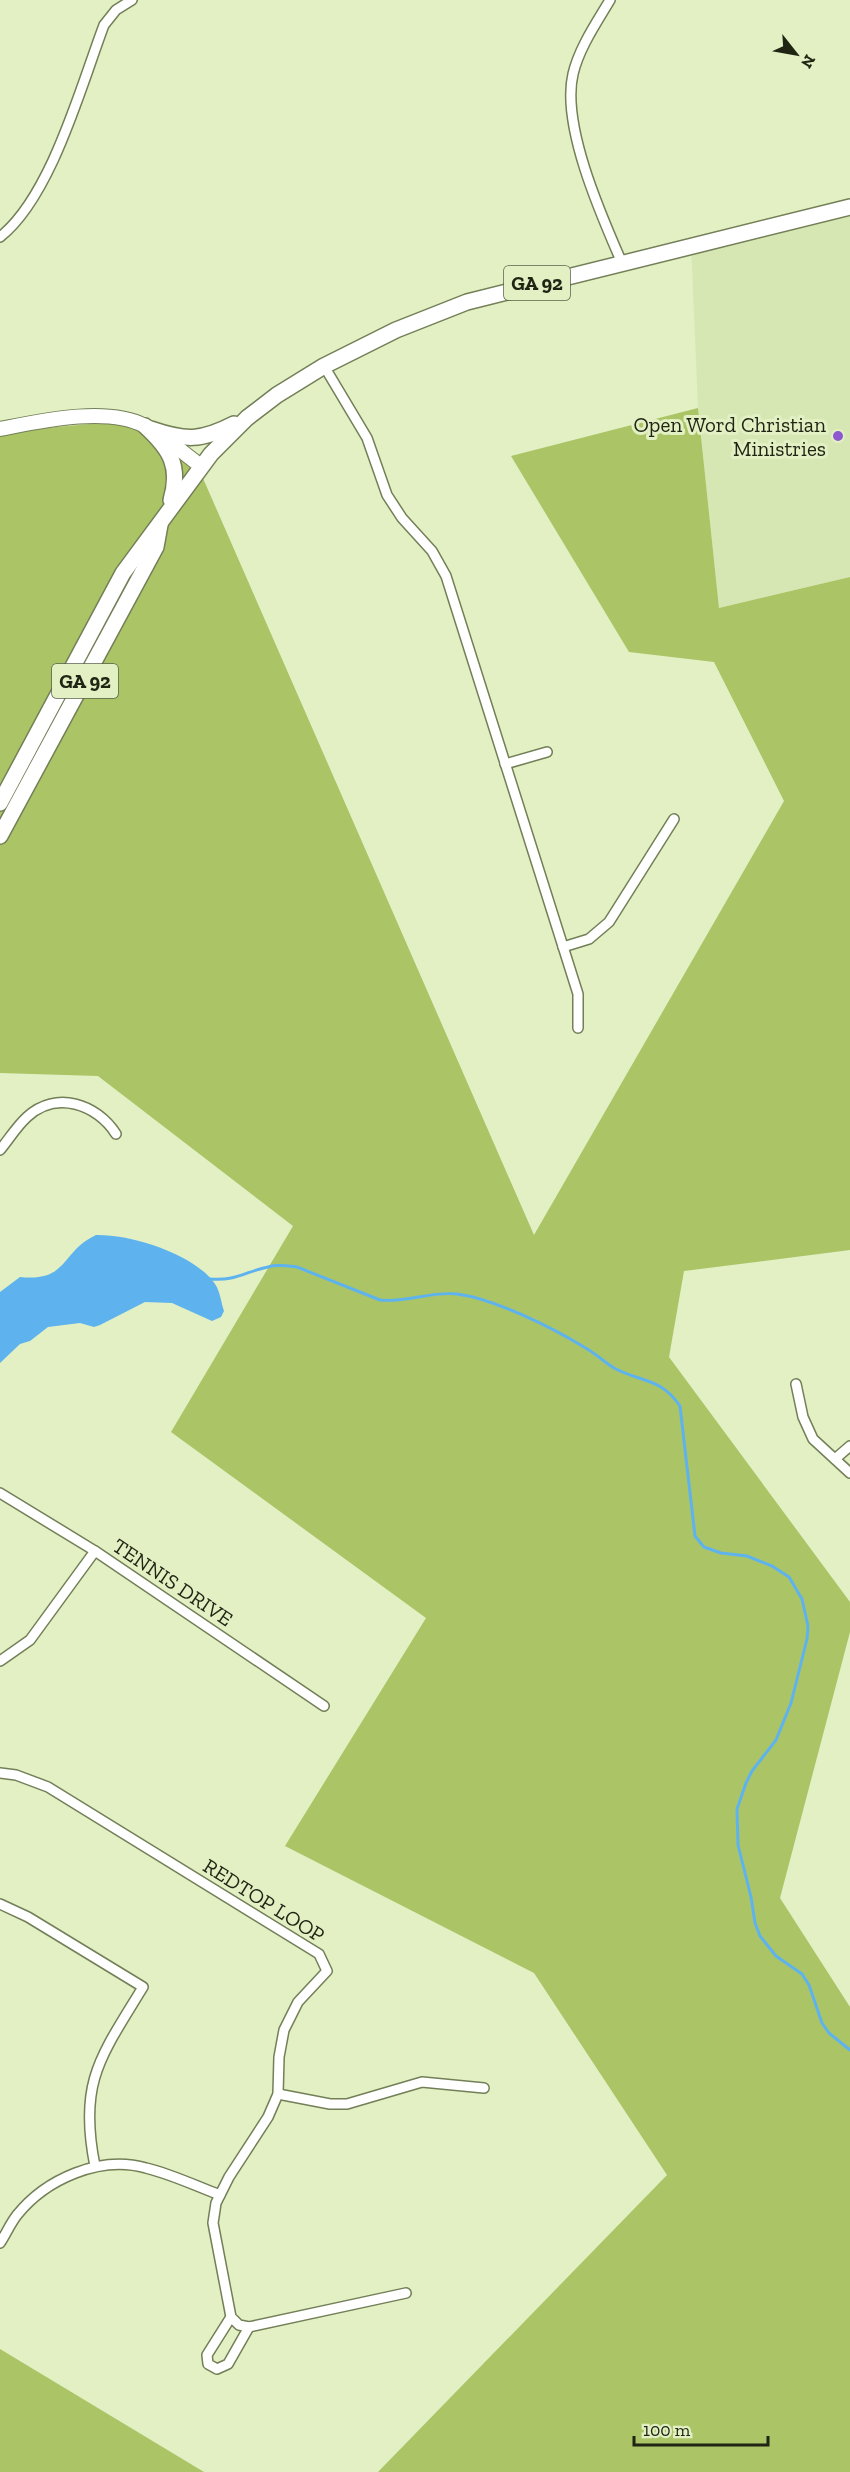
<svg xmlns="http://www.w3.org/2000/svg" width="850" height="2472" viewBox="0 0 850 2472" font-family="'Zilla Slab',serif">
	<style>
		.built { fill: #d7e7b3 }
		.green { fill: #abc466 }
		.water { fill: #5eb3ef }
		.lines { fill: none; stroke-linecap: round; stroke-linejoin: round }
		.stream { stroke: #5eb3ef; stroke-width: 3 }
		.minor-casing { stroke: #737f57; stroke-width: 12 }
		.secondary-casing { stroke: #737f57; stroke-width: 16 }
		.primary-casing { stroke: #737f57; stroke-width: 18 }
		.minor { stroke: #fff; stroke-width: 9 }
		.secondary { stroke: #fff; stroke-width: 14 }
		.primary { stroke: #fff; stroke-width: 15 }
		.poi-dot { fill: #8d57d0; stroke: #e2f0c4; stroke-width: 2 }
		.labels { text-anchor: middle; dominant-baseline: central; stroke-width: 6; stroke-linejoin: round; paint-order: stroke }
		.shield { fill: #e2f0c4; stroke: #5a6148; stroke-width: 1.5 }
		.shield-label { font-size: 20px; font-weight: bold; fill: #1f2413 }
		.poi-label { font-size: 21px; fill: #1f2413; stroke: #e2f0c4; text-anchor: end }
		.street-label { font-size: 21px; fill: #1f2413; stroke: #e2f0c4 }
	</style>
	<rect width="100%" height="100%" fill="#e2f0c4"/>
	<path class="built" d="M850,204v373l-131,31 -21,-200 -7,-166z"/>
	<g class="green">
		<path d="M698,408l21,200 131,-31v673l-166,21 -15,86 181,245v30l-70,266 70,109v465h-472l289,-297 -133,-202 -249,-127 141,-228 -255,-186 122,-206 -195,-150 -98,-3v-641l112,-10 40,12 50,42 332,759 250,-434 -70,-139 -85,-10 -118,-196z"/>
		<path d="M0,2349l204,123h-204z"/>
	</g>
	<path class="water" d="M96,1235c34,-1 99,19 119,49 5,7 6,18 9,27l-3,6 -9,4 -40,-18 -27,-1 -45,23 -6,2 -14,-4 -32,4 -18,14 -10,3 -20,19v-71l20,-15c49,5 40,-25 76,-42z"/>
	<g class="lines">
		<path class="stream" d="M210,1279c27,2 34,-7 58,-12 9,-3 20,-1 29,0l83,33c26,3 51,-9 77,-6 38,5 94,33 127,53 11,6 20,15 30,21 28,15 46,9 66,38l15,130 9,11 17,6 26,3 25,10 17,11 13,22 6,27 -1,13 -16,64 -15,37 -24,31 -6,12 -9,26 1,36 13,52 4,26 5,13 16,20 26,18 7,11 13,38 7,10 21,17"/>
		<g class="minor-casing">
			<g id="minor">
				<path d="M610,0c-13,22 -31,48 -37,74 -12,51 28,141 49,189"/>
				<path d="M0,237c51,-40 81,-151 104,-212l12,-15 16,-10"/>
				<path d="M324,366l43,72 20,57 15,23 30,33 14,25 132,418v34"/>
				<path d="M505,764l42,-12"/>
				<path d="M563,947l26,-8 20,-17 65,-103"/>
				<path d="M0,1150c9,-11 17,-24 27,-33 29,-27 70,-13 89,17"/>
				<path d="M796,1384l7,33 10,22 37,34"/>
				<path d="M835,1459l15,-13"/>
				<path d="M0,1493l95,58 229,155"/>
				<path d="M0,1661l30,-21 65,-89"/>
				<path d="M0,1773l16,2 32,12 271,167 8,17 -29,31 -14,28 -5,27 -1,37 -10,23 -39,60 -13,26 -3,20 18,94 8,8 10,2 157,-34"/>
				<path d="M0,1904l28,13 115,70c-42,69 -65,95 -48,179"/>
				<path d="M278,2094l52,10h17l75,-22 62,6"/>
				<path d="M0,2243c6,-9 10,-19 17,-28 29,-36 83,-60 129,-47 25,6 50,18 74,27"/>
				<path d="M231,2317l-24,38 1,9 9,5 11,-5 21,-37"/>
			</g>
		</g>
		<g class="secondary-casing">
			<path id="secondary" d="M0,429c41,-8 107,-23 145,-3 20,10 38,27 56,40"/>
		</g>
		<g class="primary-casing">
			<g id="primary">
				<path d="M145,426c25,23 36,40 26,74"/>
				<path d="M151,429c35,12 50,12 83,-5"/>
				<path d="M0,803l123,-230 88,-119 36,-36 30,-23 47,-29 72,-36 71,-28 383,-95"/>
				<path d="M0,836l156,-289 4,-22"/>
			</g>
		</g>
		<use href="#minor" class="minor"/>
		<use href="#secondary" class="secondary"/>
		<use href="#primary" class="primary"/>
	</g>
	<circle class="poi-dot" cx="838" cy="436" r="6"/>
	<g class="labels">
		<g class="shield">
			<rect x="504" y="266" width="66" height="34" rx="4.5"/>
			<rect x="52" y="664" width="66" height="34" rx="4.5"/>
		</g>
		<g class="shield-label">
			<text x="537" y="283">GA 92</text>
			<text x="85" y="681">GA 92</text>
		</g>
		<g class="poi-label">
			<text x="826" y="424">Open Word Christian<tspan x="826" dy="24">Ministries</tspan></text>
		</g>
		<g class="street-label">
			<text transform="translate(173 1582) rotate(34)">TENNIS DRIVE</text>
			<text transform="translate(264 1900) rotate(32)">REDTOP LOOP</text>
		</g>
	</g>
	<g transform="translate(796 54) rotate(121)" stroke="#e2f0c4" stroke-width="4.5" paint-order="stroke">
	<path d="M0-4.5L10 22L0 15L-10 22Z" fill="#1f2413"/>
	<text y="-9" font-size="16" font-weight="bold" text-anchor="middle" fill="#1f2413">N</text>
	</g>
	<path d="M634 2436v9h134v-9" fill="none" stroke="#1f2413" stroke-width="3"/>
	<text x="643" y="2436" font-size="18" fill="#1f2413" stroke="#e2f0c4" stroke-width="4.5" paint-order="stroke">100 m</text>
</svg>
